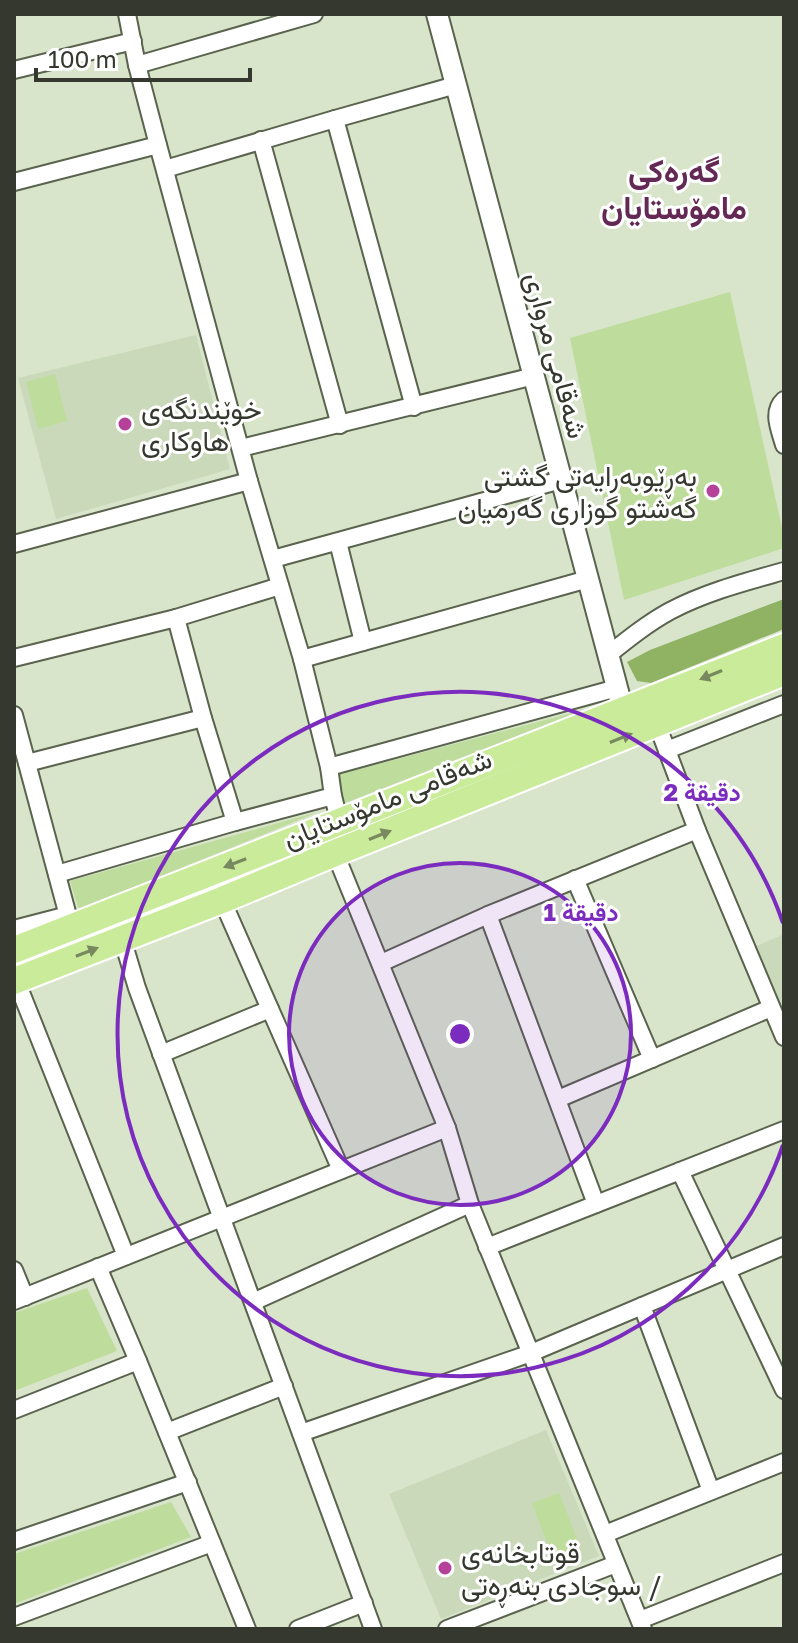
<svg xmlns="http://www.w3.org/2000/svg" width="798" height="1643" viewBox="0 0 798 1643" font-family="'Golos Text',Vazirmatn,sans-serif">
	<style>
		.built { fill: #cad9b9 }
		.green { fill: #bedc9b }
		.forest { fill: #90b363 }
		.lines { fill: none; stroke-linecap: round; stroke-linejoin: round }
		.minor-casing { stroke: #59634d; stroke-width: 20 }
		.tertiary-casing { stroke: #59634d; stroke-width: 24 }
		.primary-casing { stroke: #fff; stroke-width: 30 }
		.minor { stroke: #fff; stroke-width: 16 }
		.tertiary { stroke: #fff; stroke-width: 20 }
		.primary { stroke: #caeb9a; stroke-width: 26 }
		.oneway { fill: #78895f }
		.ring { fill: none; stroke: #7b2cbf; stroke-width: 4 }
		.poi-dot { fill: #b6419a; stroke: #fff; stroke-width: 3 }
		.labels { text-anchor: middle; dominant-baseline: central; stroke-width: 6; stroke-linejoin: round; paint-order: stroke }
		.street-label { font-size: 28px; fill: #34382e; stroke: #fff }
		.poi-label { font-size: 28px; fill: #34382e; stroke: #fff; text-anchor: start }
		.quarter-label { font-size: 32px; font-weight: bold; fill: #632954; stroke: #fff }
		.centre { fill: #7b2cbf; stroke: #fff; stroke-width: 4 }
		.ring-label { font-size: 24px; text-anchor: middle; font-weight: bold; fill: #7b2cbf; stroke: #fff; stroke-width: 6; stroke-linejoin: round; paint-order: stroke }
	</style>
	<rect width="100%" height="100%" fill="#d8e5cb"/>
	<g class="built">
		<path d="M196,335l34,134 -174,50 -38,-141z"/>
		<path d="M784,934v78l-27,-66z"/>
		<path d="M546,1430l53,126 -158,63 -52,-125z"/>
	</g>
	<g class="green">
		<path d="M730,292l54,245v11l-160,52 -54,-262z"/>
		<path d="M55,374l12,47 -29,8 -12,-47z"/>
		<path d="M587,709l-247,96 -7,-29z"/>
		<path d="M318,812l-239,98 -9,-29z"/>
		<path d="M87,1288l30,63 -103,40v-78z"/>
		<path d="M559,1493l21,54 -27,11 -21,-55z"/>
		<path d="M171,1502l20,35 -177,67v-50z"/>
	</g>
	<path class="forest" d="M784,599v30l-133,54 -14,-2 -10,-19 23,-12z"/>
	<g class="lines">
		<g class="minor-casing">
			<g id="minor">
				<path d="M127,14l10,51 21,80 91,336 53,178 27,108 4,29 4,16 5,9"/>
				<path d="M137,65l177,-51"/>
				<path d="M14,70l119,-29"/>
				<path d="M335,119l79,288"/>
				<path d="M261,140l79,285"/>
				<path d="M165,169l170,-50 121,-34"/>
				<path d="M14,182l144,-37"/>
				<path d="M784,400c-13,12 -4,30 0,45"/>
				<path d="M241,448l293,-72"/>
				<path d="M338,542l25,100"/>
				<path d="M14,544l235,-63"/>
				<path d="M273,559l288,-79"/>
				<path d="M176,618l27,100 32,104"/>
				<path d="M608,655c20,-16 40,-32 62,-44 36,-19 75,-29 114,-40"/>
				<path d="M14,658l162,-40 104,-32"/>
				<path d="M302,659l286,-80"/>
				<path d="M14,715l57,212"/>
				<path d="M657,724l40,106 87,207"/>
				<path d="M667,750l117,-46"/>
				<path d="M27,763l176,-45"/>
				<path d="M329,767l288,-79"/>
				<path d="M335,853l112,275 23,76 173,425"/>
				<path d="M57,874l178,-52 98,-26"/>
				<path d="M575,879l77,180"/>
				<path d="M222,900l119,270"/>
				<path d="M488,915l108,289"/>
				<path d="M14,929l54,-14"/>
				<path d="M122,938l15,50 236,641"/>
				<path d="M381,963l107,-48 209,-85"/>
				<path d="M16,980l110,276"/>
				<path d="M161,1054l109,-45"/>
				<path d="M558,1099l213,-91"/>
				<path d="M680,1171l104,219"/>
				<path d="M487,1247l297,-117"/>
				<path d="M98,1267l40,94 109,268"/>
				<path d="M14,1270l11,27"/>
				<path d="M14,1301l433,-173"/>
				<path d="M253,1302l217,-98"/>
				<path d="M642,1306l69,185"/>
				<path d="M14,1410l124,-49"/>
				<path d="M167,1432l117,-46"/>
				<path d="M301,1433l230,-80 253,-107"/>
				<path d="M605,1534l179,-72"/>
				<path d="M14,1541l174,-59"/>
				<path d="M14,1617l198,-74"/>
				<path d="M640,1620l144,-57"/>
				<path d="M298,1629l66,-26"/>
				<path d="M447,1629l169,-65"/>
			</g>
		</g>
		<g class="tertiary-casing">
			<path id="tertiary" d="M437,14l186,696"/>
		</g>
		<g class="primary-casing">
			<g id="primary">
				<path d="M14,950l770,-303"/>
				<path d="M14,981l208,-81 113,-47 449,-181"/>
			</g>
		</g>
		<use href="#minor" class="minor"/>
		<use href="#tertiary" class="tertiary"/>
		<use href="#primary" class="primary"/>
	</g>
	<defs><path id="oneway-solid" d="M-6-.8H1V-3.2L6.5 0L1 3.2V.8H-6Z" transform="scale(2)"/></defs>
	<g class="oneway">
		<use href="#oneway-solid" transform="translate(711 675) rotate(158)"/>
		<use href="#oneway-solid" transform="translate(621 738) rotate(-22)"/>
		<use href="#oneway-solid" transform="translate(380 835) rotate(-22)"/>
		<use href="#oneway-solid" transform="translate(235 863) rotate(159)"/>
		<use href="#oneway-solid" transform="translate(87 952) rotate(-21)"/>
	</g>
	<circle cx="460" cy="1034" r="171" fill="#7b2cbf" fill-opacity=".12"/>
	<g class="ring">
		<circle cx="460" cy="1034" r="171"/>
		<path d="M783 1145A342 342 0 1 1 783 923"/>
	</g>
	<g class="poi-dot">
		<circle cx="125" cy="424" r="8"/>
		<circle cx="713" cy="491" r="8"/>
		<circle cx="445" cy="1568" r="8"/>
	</g>
	<g class="labels">
		<g class="street-label">
			<text transform="translate(557 355) rotate(75)">شەقامی مرواری</text>
			<text transform="translate(387 798) rotate(-22)">شەقامی مامۆستایان</text>
		</g>
		<g class="poi-label">
			<text x="141" y="408">خوێندنگەی<tspan x="141" dy="32">هاوکاری</tspan></text>
			<text x="697" y="475" text-anchor="end">بەڕێوبەرایەتی گشتی<tspan x="697" dy="32">گەشتو گوزاری گەرمیان</tspan></text>
			<text x="461" y="1552">قوتابخانەی<tspan x="461" dy="32">سوجادی بنەڕەتی /</tspan></text>
		</g>
		<g class="quarter-label">
			<text x="674" y="170">گەرەکی<tspan x="674" dy="37">مامۆستایان</tspan></text>
		</g>
	</g>
	<circle cx="460" cy="1034" r="12" class="centre"/>
	<g class="ring-label">
		<text x="702" y="801">2 دقيقة</text>
		<text x="581" y="921">1 دقيقة</text>
	</g>
	<rect width="798" height="1643" fill="none" stroke="#34382e" stroke-width="32"/>
	<path d="M36 68v12h214v-12" fill="none" stroke="#34382e" stroke-width="4"/>
	<text x="48" y="68" font-size="24" fill="#34382e" stroke="#ffffff" stroke-width="6" paint-order="stroke">100 m</text>
</svg>
